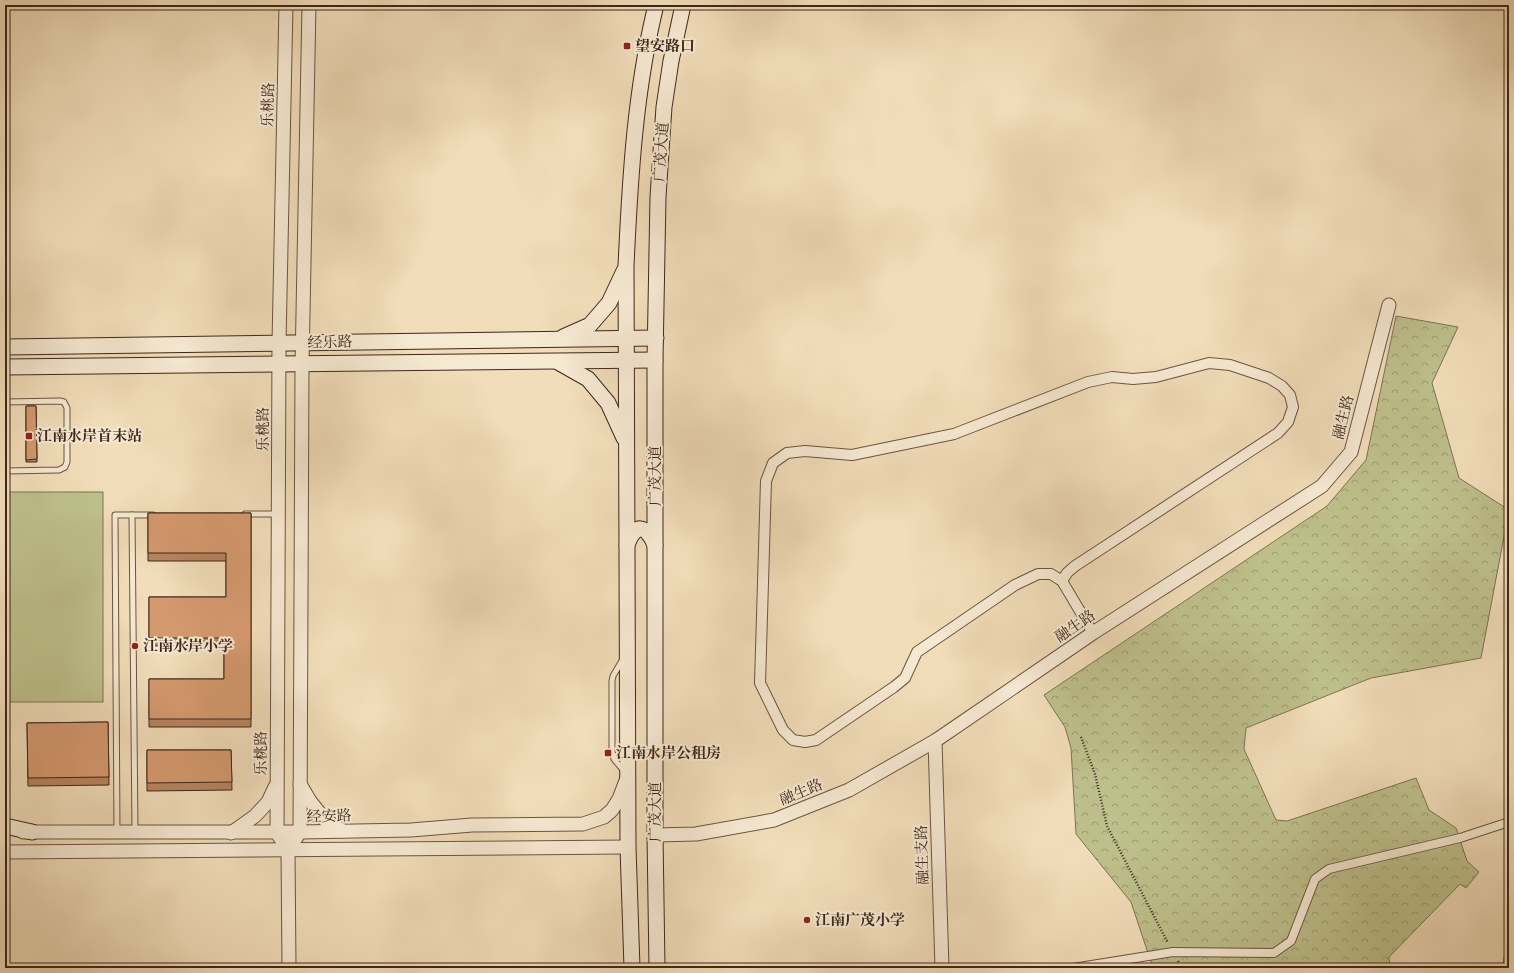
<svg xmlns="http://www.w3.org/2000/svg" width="1514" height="973" viewBox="0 0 1514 973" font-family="'IM FELL French Canon','Noto Serif SC',serif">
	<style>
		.park { fill: url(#park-crowns); stroke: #7e7354 }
		.pitch { fill: #bec08c; stroke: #7e7354 }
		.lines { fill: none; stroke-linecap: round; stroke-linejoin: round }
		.service-casing { stroke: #6c5442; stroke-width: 7 }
		.pedestrian-casing { stroke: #6c5442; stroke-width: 10 }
		.minor-casing { stroke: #6c5442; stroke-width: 12 }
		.tertiary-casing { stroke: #6c5442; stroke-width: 15 }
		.secondary-casing { stroke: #3f261b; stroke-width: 17 }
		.path { stroke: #3f261b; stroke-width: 2.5; stroke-dasharray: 1 2; stroke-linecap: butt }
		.service { stroke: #f6e9d2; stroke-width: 5 }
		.pedestrian { stroke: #f6e9d2; stroke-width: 8 }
		.minor { stroke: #f6e9d2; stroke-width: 10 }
		.tertiary { stroke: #f6e9d2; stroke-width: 13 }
		.secondary { stroke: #f6e9d2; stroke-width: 15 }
		.wall { fill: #b7845f; stroke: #3f261b }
		.building { fill: #d5996f; stroke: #3f261b }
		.poi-dot { fill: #8f2418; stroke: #f6e9d2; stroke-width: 1.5 }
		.labels { text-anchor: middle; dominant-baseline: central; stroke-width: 4; stroke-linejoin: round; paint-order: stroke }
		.poi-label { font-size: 15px; font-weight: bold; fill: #3f261b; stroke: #f6e9d2; text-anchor: start }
		.street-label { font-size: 15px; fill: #3f261b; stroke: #f6e9d2 }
	</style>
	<defs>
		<pattern id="park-crowns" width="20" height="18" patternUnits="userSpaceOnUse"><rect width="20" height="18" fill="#bec08c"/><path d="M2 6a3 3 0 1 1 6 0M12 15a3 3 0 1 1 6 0" fill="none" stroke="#9c9c72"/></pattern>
	</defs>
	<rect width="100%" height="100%" fill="#f1ddb9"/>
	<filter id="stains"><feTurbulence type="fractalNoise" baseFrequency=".005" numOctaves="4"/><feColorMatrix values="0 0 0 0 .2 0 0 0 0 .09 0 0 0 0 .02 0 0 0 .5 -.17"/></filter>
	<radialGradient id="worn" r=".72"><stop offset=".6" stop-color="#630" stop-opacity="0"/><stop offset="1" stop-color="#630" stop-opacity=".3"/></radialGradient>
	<g class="park">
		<path d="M1396,316l62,11 -26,56 27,95 50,32 -28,148 -110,20 -125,50 -2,21 32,71 11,1 129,-43 13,32 27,18 11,33 12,11 -13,16 -6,-4 -71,73 1,11h-234l-5,-6 -20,-60 -55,-68 -5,-86 -6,-21 -21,-32 283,-189 39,-46z"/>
		<path d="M1509,937v31h-7l6,-30z"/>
	</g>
	<rect class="pitch" x="5" y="492" width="98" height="210"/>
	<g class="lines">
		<g class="service-casing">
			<g id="service">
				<path d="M5,402l55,-1 4,1 3,6v54l-2,5 -6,3 -54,1"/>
				<path d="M245,514h32"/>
				<path d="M132,515l3,317"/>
				<path d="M623,659l-10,17 -1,5v70l2,8 10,12"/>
				<path d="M117,832l-2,-317h38"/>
			</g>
		</g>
		<g class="pedestrian-casing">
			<path id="pedestrian" d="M1073,968l100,-16 101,1 17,-12 24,-62 14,-10 131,-31 49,-16"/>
		</g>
		<g class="minor-casing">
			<path id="minor" d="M1062,581l5,-8 8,-7 203,-133 10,-11 5,-15 -3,-12 -8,-9 -13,-8 -39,-13 -21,-2 -53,14 -23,2 -21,-2 -24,5 -134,52 -102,21 -47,-4 -18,2 -14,10 -7,18 -6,202 23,47 10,10 12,2 11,-2 78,-53 11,-9 12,-26 98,-67 23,-11h13l11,7 31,52"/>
		</g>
		<g class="tertiary-casing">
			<g id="tertiary">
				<path d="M286,5l-7,338 -2,490 11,17"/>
				<path d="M935,741l7,227"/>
				<path d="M300,784l10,17 15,19 18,11"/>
				<path d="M23,832h277l111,-2 61,-5 111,-1 21,-7 8,-7 7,-11 8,-21"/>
				<path d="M231,833l24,-17 13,-14 7,-15"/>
				<path d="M655,835l41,-1 78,-14 75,-30 86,-49 158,-108 229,-147 29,-34 38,-147"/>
				<path d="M5,852l623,-5"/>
				<path d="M289,968l-1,-118 12,-18 2,-467 7,-360"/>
			</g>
		</g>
		<g class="secondary-casing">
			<g id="secondary">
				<path d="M563,337l27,-12 19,-22 15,-32"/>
				<path d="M5,347l651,-9"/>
				<path d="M558,362l30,17 20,24 16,35"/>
				<path d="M5,367l650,-7"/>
				<path d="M627,545c8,-22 19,-21 28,0"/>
				<path d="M5,826l27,6"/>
				<path d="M632,968l-4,-121 -2,-581c4,-87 9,-176 30,-261"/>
				<path d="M657,968l-2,-133v-475l3,-163 6,-90 7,-46 12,-56"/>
			</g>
		</g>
		<g class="path">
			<path d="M1081,737l14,37 12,52 61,117"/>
			<path d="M1178,961l4,7"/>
		</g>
		<use href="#service" class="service"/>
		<use href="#pedestrian" class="pedestrian"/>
		<use href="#minor" class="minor"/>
		<use href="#tertiary" class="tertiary"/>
		<use href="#secondary" class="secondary"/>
	</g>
	<g class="wall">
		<path d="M26,406h10l1,56h-11z"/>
		<path d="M148,513h103v214h-102v-48h75v-34l-75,1v-49h77v-36h-78z"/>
		<path d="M108,722l1,63 -81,1 -1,-63z"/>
		<path d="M147,750h84l1,40 -85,1z"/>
	</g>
	<g class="building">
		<path d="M26,406h10l1,53 -11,1z"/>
		<path d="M148,513h103v206h-102v-40h75v-41h-75v-41h77v-44h-78z"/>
		<path d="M108,722l1,55 -81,1 -1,-55z"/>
		<path d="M147,750h84l1,32 -85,1z"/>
	</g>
	<g class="poi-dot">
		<rect x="623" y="42" width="8" height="8" rx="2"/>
		<rect x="25" y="432" width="8" height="8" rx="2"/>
		<circle cx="135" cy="646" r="4"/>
		<rect x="604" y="749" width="8" height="8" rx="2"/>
		<circle cx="807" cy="920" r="4"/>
	</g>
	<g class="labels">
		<g class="poi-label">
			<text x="635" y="46">望安路口</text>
			<text x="37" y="436">江南水岸首末站</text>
			<text x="143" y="646">江南水岸小学</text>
			<text x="616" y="753">江南水岸公租房</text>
			<text x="815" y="920">江南广茂小学</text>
		</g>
		<g class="street-label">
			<text transform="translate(268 105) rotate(-89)">乐桃路</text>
			<text transform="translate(661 152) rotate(-86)">广茂大道</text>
			<text transform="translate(330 342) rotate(-1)">经乐路</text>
			<text transform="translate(1343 417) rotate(-76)">融生路</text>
			<text transform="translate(263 429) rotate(-90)">乐桃路</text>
			<text transform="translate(655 476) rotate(-90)">广茂大道</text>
			<text transform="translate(1075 626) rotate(-34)">融生路</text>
			<text transform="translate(261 753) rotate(-90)">乐桃路</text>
			<text transform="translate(801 792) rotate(-22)">融生路</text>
			<text transform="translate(655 812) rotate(-90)">广茂大道</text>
			<text transform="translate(329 816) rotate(-2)">经安路</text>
			<text transform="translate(922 855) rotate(-92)">融生支路</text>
		</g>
	</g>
	<rect width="1514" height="973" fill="none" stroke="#f1ddb9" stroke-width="20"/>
	<rect x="6" y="6" width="1502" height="961" fill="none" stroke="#3f261b" stroke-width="2"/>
	<rect x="10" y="10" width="1494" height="953" fill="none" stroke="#3f261b"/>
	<rect width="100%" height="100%" filter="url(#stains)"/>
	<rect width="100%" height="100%" fill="url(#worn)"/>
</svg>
